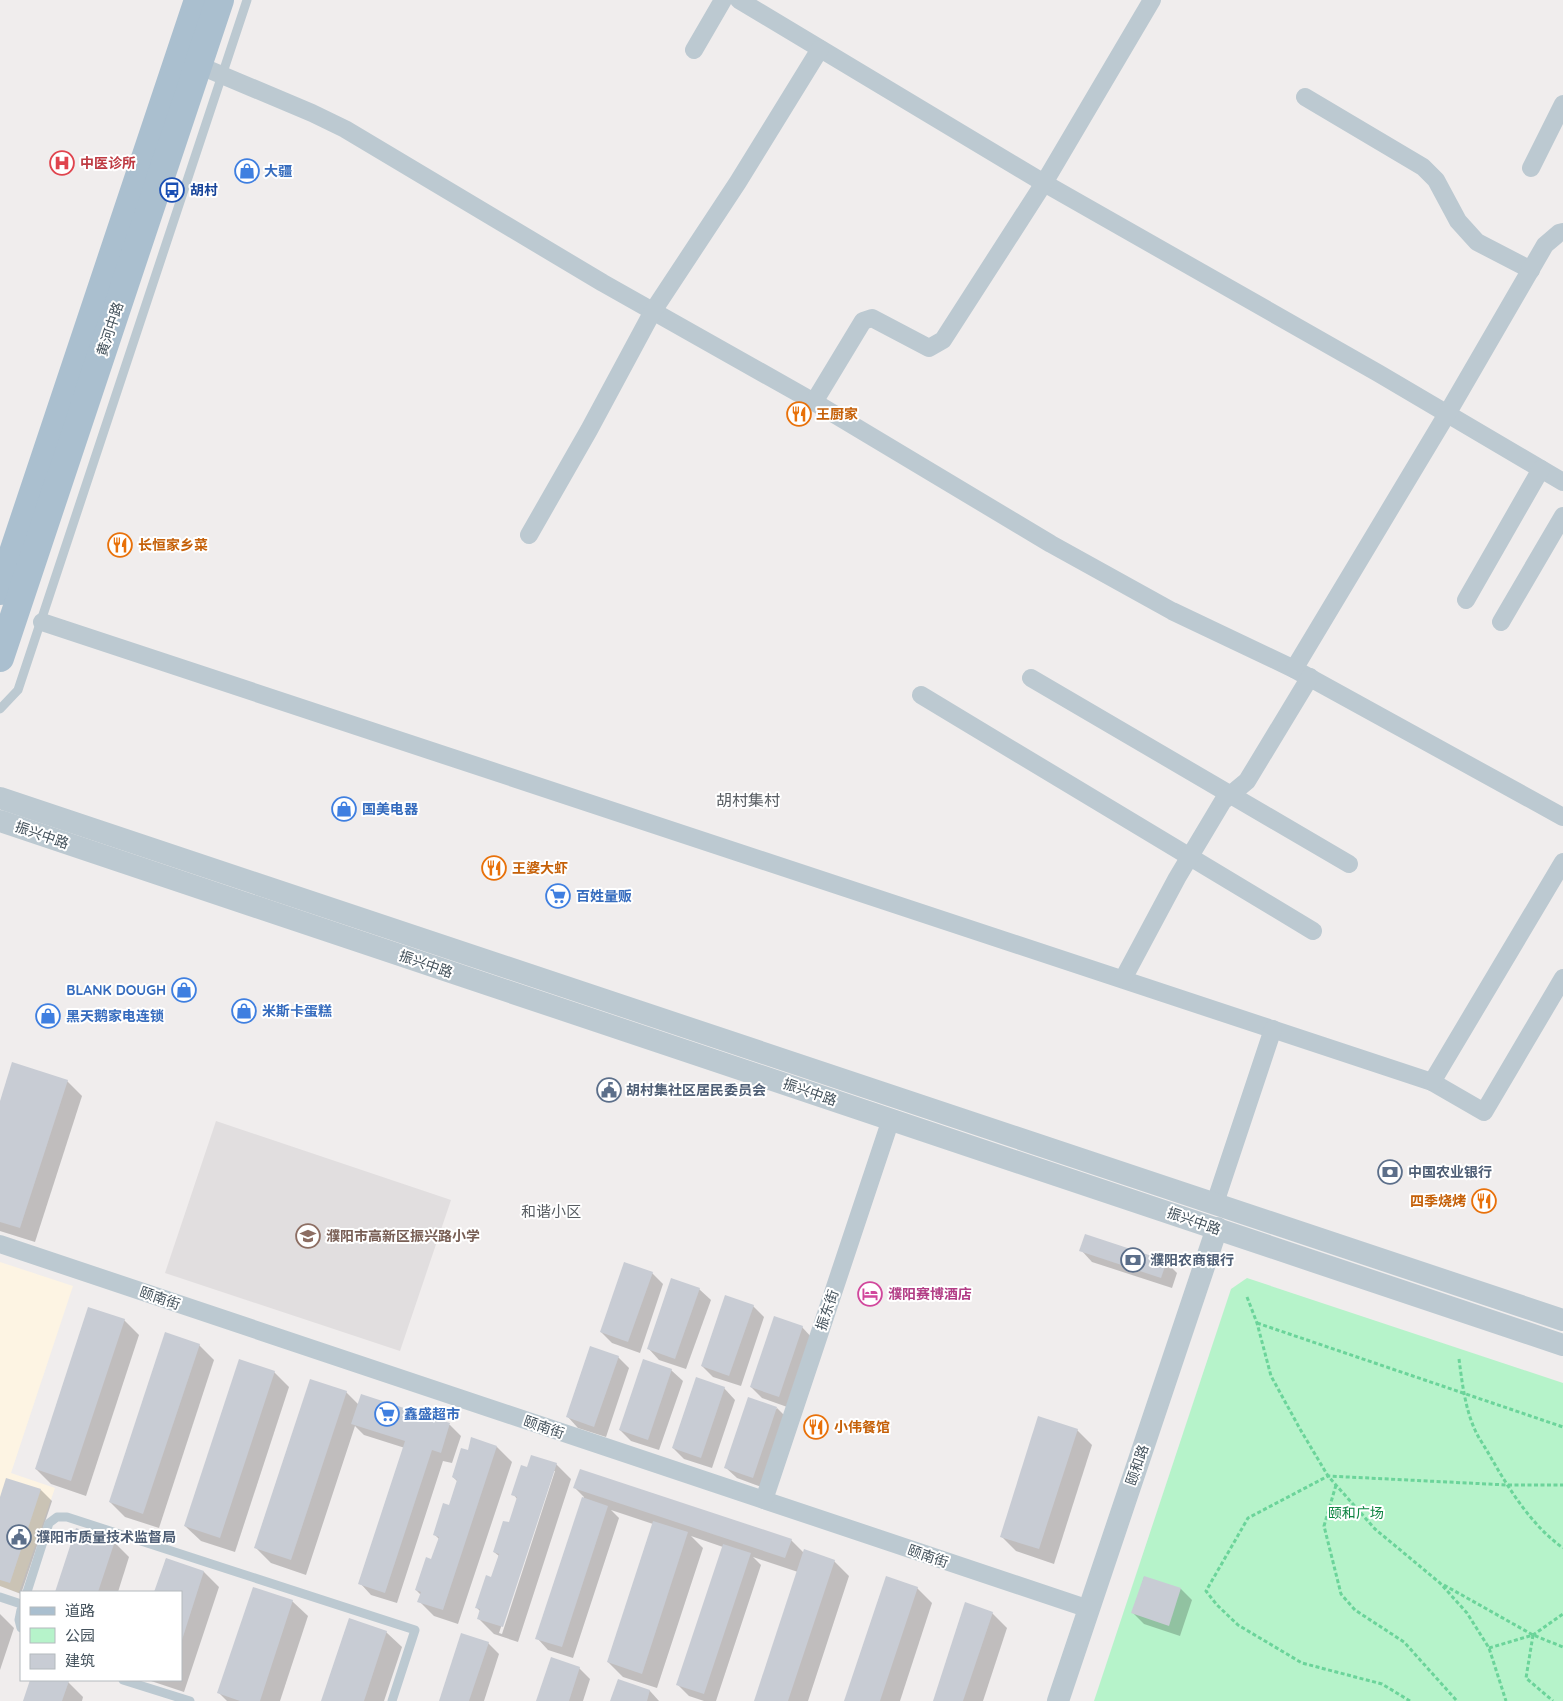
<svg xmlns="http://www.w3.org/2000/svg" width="1563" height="1701" viewBox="0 0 1563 1701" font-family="Quicksand,'Noto Sans SC',sans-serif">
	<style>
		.commercial { fill: #fdf4e3 }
		.education { fill: #e1dedf }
		.green { fill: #b6f3ca }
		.shadow { fill: #0003; fill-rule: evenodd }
		.building { fill: #c8ccd4 }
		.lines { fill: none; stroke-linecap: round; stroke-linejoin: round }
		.path { stroke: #6bd49a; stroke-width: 3; stroke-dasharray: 4 2.5; stroke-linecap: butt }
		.service { stroke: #bcc9d1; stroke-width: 9 }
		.minor { stroke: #bcc9d1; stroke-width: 18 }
		.tertiary { stroke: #bcc9d1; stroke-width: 22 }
		.primary { stroke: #aabfcf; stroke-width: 28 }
		.labels { text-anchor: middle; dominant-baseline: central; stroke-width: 4; stroke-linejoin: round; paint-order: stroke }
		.health-label { font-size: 14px; font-weight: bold; fill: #be3a42; stroke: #fff; text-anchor: start }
		.shop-label { font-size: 14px; font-weight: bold; fill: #366cbe; stroke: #fff; text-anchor: start }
		.transit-label { font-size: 14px; font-weight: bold; fill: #164399; stroke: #fff; text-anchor: start }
		.street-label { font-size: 14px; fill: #44525c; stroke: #fff }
		.food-label { font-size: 14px; font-weight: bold; fill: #c56008; stroke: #fff; text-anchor: start }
		.service-label { font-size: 14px; font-weight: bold; fill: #4e5e75; stroke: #fff; text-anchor: start }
		.education-label { font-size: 14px; font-weight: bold; fill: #785e54; stroke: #fff; text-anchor: start }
		.hotel-label { font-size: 14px; font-weight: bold; fill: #b23c85; stroke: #fff; text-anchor: start }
		.park-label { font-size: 14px; fill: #0e8442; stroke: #fff }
		.neighbourhood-label { font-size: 15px; fill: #595e63; stroke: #fff }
		.quarter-label { font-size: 16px; fill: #595e63; stroke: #fff }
	</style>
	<rect width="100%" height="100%" fill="#f0eded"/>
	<path class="commercial" d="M0,1262l73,24 -62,187 44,15 -36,105 -19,-7z"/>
	<path class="education" d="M216,1121l235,79 -51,151 -235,-78z"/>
	<path class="green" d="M1247,1278l316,105v318h-469l137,-412z"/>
	<g class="shadow">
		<path d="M67,1081l15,15 -47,146 -35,-11v-126z"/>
		<path d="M1081,1250l85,12 11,11 -5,15 -80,-26z"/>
		<path d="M652,1273l11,11 -23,69 -28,-10 -11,-11z"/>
		<path d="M699,1289l12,11 -25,69 -27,-9 -11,-12z"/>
		<path d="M753,1306l11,11 -23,69 -28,-9 -11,-11z"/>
		<path d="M124,1320l15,15 -53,161 -35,-12 -15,-15z"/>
		<path d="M802,1327l11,12 -23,69 -28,-10 -11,-11z"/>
		<path d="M199,1345l15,15 -55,168 -34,-11 -15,-15z"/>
		<path d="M618,1357l11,11 -23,69 -28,-9 -11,-12z"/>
		<path d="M671,1370l12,11 -24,69 -28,-9 -11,-11z"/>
		<path d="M274,1372l15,15 -54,165 -34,-11 -16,-15z"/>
		<path d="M724,1388l11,12 -23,68 -28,-9 -11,-11z"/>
		<path d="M346,1392l13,13 3,-9 88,29 11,11 -9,27 -9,-2 -46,142 -26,-8 -11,-12 45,-135 -41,-13 -9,-9 -49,149 -35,-12 -15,-15z"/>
		<path d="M777,1408l11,11 -24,69 -27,-10 -12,-11z"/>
		<path d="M1077,1430l15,15 -38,119 -38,-13 -15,-15z"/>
		<path d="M497,1447l15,15 -54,162 -24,-8 -15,-15 2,-6 -5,-5 16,-29 7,-22 -5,-5 16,-27 8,-25 -5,-5 15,-26z"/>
		<path d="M556,1464l15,15 -53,163 -24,-8 -15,-15 2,-7 -5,-5 16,-29 7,-22 -5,-4 16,-28 8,-24 -5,-6 15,-25zM553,1471h2l-53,163 -3,-1z"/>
		<path d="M575,1488l216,52 13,13 30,8 15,15 -41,125h-52l42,-129 -45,-15 8,8 -45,136h-12l-15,-5 -11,-11 45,-138 -32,-11 12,12 -46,140 -34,-11 -15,-15 45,-138 -42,-14 8,8 -46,140 -25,-8 -11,-12 47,-141z"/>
		<path d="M41,1490l11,11 -31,93 -21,-8v-85z"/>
		<path d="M77,1530l37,12 15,15 -11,35h-62z"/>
		<path d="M166,1559l38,13 15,15 -35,105 -36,-12h33v-88h-25z"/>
		<path d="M1144,1577l37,12 11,11 -12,36 -36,-12 -11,-11z"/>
		<path d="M917,1588l15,15 -32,98h-54z"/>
		<path d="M292,1601l16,15 -28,85h-53l-8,-8z"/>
		<path d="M992,1613l15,15 -24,73h-49z"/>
		<path d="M0,1614l14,14 -14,42z"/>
		<path d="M386,1632l16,15 -18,54h-61z"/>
		<path d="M488,1643l11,11 -15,47h-44z"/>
		<path d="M579,1668l11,11 -7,22h-45z"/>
		<path d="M32,1680h29l7,2 15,15 -1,4h-57z"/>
		<path d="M618,1681l32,10 9,10h-47z"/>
	</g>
	<g class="building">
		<path d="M12,1062l56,18 -48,148 -20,-6v-121z"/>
		<path d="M1085,1234l82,27 -6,17 -82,-27z"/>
		<path d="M624,1262l29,10 -25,70 -28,-10z"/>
		<path d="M671,1278l29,10 -25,71 -28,-10z"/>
		<path d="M725,1295l29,10 -25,71 -28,-10z"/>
		<path d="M88,1307l37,12 -54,162 -36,-12z"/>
		<path d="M774,1316l29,10 -24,71 -29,-10z"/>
		<path d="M165,1332l35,12 -57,170 -34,-12z"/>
		<path d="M590,1346l29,10 -25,71 -28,-10z"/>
		<path d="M239,1359l36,12 -55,167 -36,-12z"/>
		<path d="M643,1359l29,10 -24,71 -29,-10z"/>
		<path d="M696,1377l29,10 -24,71 -29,-10z"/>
		<path d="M310,1379l37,12 -56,169 -37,-12z"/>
		<path d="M361,1394l89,29 -9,30 -9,-3 -47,143 -27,-9 47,-143 -54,-17z"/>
		<path d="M748,1397l29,10 -24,71 -29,-10z"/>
		<path d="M1038,1416l40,13 -39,120 -39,-12z"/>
		<path d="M471,1437l26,9 -54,164 -26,-8 4,-10 -6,-2 11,-33 5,2 8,-22 -6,-2 10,-32 6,2 8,-25 -5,-3 9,-29 7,2z"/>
		<path d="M531,1455l26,8 -54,164 -26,-8 3,-10 -5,-1 11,-33 5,2 8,-23 -6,-2 10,-31 6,1 8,-25 -6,-2 10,-30 6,2z"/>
		<path d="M580,1469l212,70 -7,19 -212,-70z"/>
		<path d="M6,1478l35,11 -31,94 -10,-3v-83z"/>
		<path d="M582,1497l26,9 -46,141 -27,-8z"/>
		<path d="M653,1521l35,11 -46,142 -35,-12z"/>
		<path d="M76,1528l39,13 -17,51h-43z"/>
		<path d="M723,1544l28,9 -47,141 -28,-9z"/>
		<path d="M804,1549l31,11 -47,141h-34z"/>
		<path d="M166,1558l38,13 -22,69 -1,-48h-27z"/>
		<path d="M886,1576l32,11 -38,114h-36z"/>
		<path d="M1144,1576l37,12 -12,38 -38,-13z"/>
		<path d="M253,1587l40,13 -33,101h-20l-23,-8z"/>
		<path d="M965,1602l28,10 -30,89h-30z"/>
		<path d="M349,1618l38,13 -23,70h-43z"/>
		<path d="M461,1633l28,9 -20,59h-30z"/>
		<path d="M551,1657l29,10 -11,34h-33z"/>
		<path d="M618,1679l32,11 -3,11h-37z"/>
		<path d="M30,1680h35l4,1 -7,20h-39z"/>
	</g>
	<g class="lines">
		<g class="path">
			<path d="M1247,1297l10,26 14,53 29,53 28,47 47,53 65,54 27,30 22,35 17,53"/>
			<path d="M1257,1323l306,104"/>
			<path d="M1459,1359c3,23 6,49 16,71 4,9 10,17 15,26 19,33 41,69 73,92"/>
			<path d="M1336,1485l-12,41 17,68 14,16 49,32 53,59"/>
			<path d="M1444,1585l89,50 30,12"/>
			<path d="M1533,1635l-7,43 27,23"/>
			<path d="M1489,1648l44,-13 30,-21"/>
			<path d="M1410,1701l-28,-17 -80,-21 -64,-38 -21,-20 -11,-14 42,-73 80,-42 179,9h56"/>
		</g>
		<g class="service">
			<path d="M0,709l18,-19 229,-690"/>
			<path d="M27,1592l22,-69 8,-6h10l348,113 -23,71"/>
			<path d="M0,1597l21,7"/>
			<path d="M21,1610l-2,10 2,8"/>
			<path d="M123,1680l67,21"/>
		</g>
		<g class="minor">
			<path d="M739,0l305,183 334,190 185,109"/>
			<path d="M694,50l29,-50"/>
			<path d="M198,65l114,48 33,16 258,154 211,119 237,142 121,67 122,58 269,148"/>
			<path d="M1305,97l118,70 13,13 22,41 19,21 54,28"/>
			<path d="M1531,168l32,-64"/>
			<path d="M814,402l49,-81 9,-3 57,30 14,-8 101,-157 108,-183"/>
			<path d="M529,535l60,-105 64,-119 85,-129 82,-133"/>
			<path d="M1466,600l75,-131"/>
			<path d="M42,622l1390,460 52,30 79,-134"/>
			<path d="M1501,622l62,-106"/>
			<path d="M1294,669l153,-255 98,-169 14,-12 4,-1"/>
			<path d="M1031,678l318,186"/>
			<path d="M921,695l392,236"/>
			<path d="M1123,979l54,-101 46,-77 24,-20 63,-104"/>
			<path d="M1432,1082l131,-220"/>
			<path d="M1215,1203l58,-174"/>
			<path d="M0,1244l1089,365"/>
			<path d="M764,1500l127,-381"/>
		</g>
		<g class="tertiary">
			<path d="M0,798l1563,522"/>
			<path d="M0,821l1563,524"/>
			<path d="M1058,1701l159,-473"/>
		</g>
		<g class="primary">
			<path d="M0,591l198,-591"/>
			<path d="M0,658l220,-658"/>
		</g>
	</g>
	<defs>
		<g id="hospital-ring" transform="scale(1.25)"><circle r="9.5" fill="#fff" stroke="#e0444e" stroke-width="1.5"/><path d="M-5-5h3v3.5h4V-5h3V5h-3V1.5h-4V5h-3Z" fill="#e0444e"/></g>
		<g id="shop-ring" transform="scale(1.25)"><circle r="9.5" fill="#fff" stroke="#3f7fe0" stroke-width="1.5"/><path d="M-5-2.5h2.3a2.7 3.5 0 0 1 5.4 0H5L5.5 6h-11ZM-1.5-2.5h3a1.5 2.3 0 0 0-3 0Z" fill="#3f7fe0"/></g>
		<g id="bus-ring" transform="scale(1.25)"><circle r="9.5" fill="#fff" stroke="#1a4fb4" stroke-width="1.5"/><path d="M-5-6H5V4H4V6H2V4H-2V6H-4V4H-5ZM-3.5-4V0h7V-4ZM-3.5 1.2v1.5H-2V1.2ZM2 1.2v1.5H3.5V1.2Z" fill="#1a4fb4"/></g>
		<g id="restaurant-ring" transform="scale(1.25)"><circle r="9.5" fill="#fff" stroke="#e8710a" stroke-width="1.5"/><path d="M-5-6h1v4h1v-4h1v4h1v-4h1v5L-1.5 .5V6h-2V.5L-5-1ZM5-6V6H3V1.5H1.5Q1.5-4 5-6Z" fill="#e8710a"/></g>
		<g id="supermarket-ring" transform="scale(1.25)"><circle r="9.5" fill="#fff" stroke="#3f7fe0" stroke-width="1.5"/><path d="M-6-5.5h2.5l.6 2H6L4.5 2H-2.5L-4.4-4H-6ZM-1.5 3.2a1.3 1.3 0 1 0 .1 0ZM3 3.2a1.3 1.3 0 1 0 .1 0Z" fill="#3f7fe0"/></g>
		<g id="civic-ring" transform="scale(1.25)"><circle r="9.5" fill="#fff" stroke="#5c6f8a" stroke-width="1.5"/><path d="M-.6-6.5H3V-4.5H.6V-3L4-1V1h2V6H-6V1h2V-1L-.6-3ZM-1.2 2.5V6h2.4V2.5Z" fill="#5c6f8a"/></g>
		<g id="bank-ring" transform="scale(1.25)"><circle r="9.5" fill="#fff" stroke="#5c6f8a" stroke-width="1.5"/><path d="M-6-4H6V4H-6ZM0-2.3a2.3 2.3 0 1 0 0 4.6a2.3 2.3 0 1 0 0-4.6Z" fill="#5c6f8a"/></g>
		<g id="school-ring" transform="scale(1.25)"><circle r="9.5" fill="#fff" stroke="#8d6e63" stroke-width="1.5"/><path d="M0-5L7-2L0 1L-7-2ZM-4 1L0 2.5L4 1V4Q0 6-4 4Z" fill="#8d6e63"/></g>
		<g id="hotel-ring" transform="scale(1.25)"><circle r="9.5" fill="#fff" stroke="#d1479c" stroke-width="1.5"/><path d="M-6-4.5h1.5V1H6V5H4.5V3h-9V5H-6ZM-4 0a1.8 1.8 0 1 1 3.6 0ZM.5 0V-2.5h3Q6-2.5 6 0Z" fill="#d1479c"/></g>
	</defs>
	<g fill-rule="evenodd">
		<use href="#hospital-ring" x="62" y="163"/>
		<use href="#shop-ring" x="247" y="171"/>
		<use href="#bus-ring" x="172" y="190"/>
		<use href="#restaurant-ring" x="799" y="414"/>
		<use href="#restaurant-ring" x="120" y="545"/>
		<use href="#shop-ring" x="344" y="809"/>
		<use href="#restaurant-ring" x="494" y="868"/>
		<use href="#supermarket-ring" x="558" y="896"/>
		<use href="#shop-ring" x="184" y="990"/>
		<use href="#shop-ring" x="244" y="1011"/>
		<use href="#shop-ring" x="48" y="1016"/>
		<use href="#civic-ring" x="609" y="1090"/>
		<use href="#bank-ring" x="1390" y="1172"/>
		<use href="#restaurant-ring" x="1484" y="1201"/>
		<use href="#school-ring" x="308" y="1236"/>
		<use href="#bank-ring" x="1133" y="1260"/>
		<use href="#hotel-ring" x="870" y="1294"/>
		<use href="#supermarket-ring" x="387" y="1414"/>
		<use href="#restaurant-ring" x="816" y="1427"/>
		<use href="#civic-ring" x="19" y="1537"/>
	</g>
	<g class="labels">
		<g class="health-label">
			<text x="80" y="163">中医诊所</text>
		</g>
		<g class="shop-label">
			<text x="264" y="171">大疆</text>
			<text x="362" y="809">国美电器</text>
			<text x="576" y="896">百姓量贩</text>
			<text x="166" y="990" text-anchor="end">BLANK DOUGH</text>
			<text x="262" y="1011">米斯卡蛋糕</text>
			<text x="66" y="1016">黑天鹅家电连锁</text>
			<text x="404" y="1414">鑫盛超市</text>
		</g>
		<g class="transit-label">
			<text x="190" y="190">胡村</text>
		</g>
		<g class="street-label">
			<text transform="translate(110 329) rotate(-72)">黄河中路</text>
			<text transform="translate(42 835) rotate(19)">振兴中路</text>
			<text transform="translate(426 964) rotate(19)">振兴中路</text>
			<text transform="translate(810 1092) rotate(19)">振兴中路</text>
			<text transform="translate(1194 1221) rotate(19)">振兴中路</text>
			<text transform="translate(160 1298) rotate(19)">颐南街</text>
			<text transform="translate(827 1310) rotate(-71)">振东街</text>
			<text transform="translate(544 1427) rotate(19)">颐南街</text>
			<text transform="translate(1137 1465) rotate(-71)">颐和路</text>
			<text transform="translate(928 1556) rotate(19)">颐南街</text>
		</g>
		<g class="food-label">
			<text x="816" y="414">王厨家</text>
			<text x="138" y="545">长恒家乡菜</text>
			<text x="512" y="868">王婆大虾</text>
			<text x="1466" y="1201" text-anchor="end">四季烧烤</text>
			<text x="834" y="1427">小伟餐馆</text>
		</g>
		<g class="service-label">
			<text x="626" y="1090">胡村集社区居民委员会</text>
			<text x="1408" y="1172">中国农业银行</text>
			<text x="1150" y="1260">濮阳农商银行</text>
			<text x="36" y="1537">濮阳市质量技术监督局</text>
		</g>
		<g class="education-label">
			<text x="326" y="1236">濮阳市高新区振兴路小学</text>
		</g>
		<g class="hotel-label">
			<text x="888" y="1294">濮阳赛博酒店</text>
		</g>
		<g class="park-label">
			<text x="1356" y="1513">颐和广场</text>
		</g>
		<g class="neighbourhood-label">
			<text x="551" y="1211">和谐小区</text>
		</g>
		<g class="quarter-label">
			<text x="748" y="800">胡村集村</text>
		</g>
	</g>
	<rect x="20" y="1591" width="162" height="90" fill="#ffffff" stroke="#b4babe"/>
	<rect x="30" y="1607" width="25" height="8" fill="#aabfcf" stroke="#b4babe"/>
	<text x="65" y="1616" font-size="15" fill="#44525c">道路</text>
	<rect x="30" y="1628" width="25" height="15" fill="#b6f3ca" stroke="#b4babe"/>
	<text x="65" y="1641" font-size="15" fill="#44525c">公园</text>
	<rect x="30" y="1654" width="25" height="15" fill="#c8ccd4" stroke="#b4babe"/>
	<text x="65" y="1666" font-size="15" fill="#44525c">建筑</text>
</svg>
